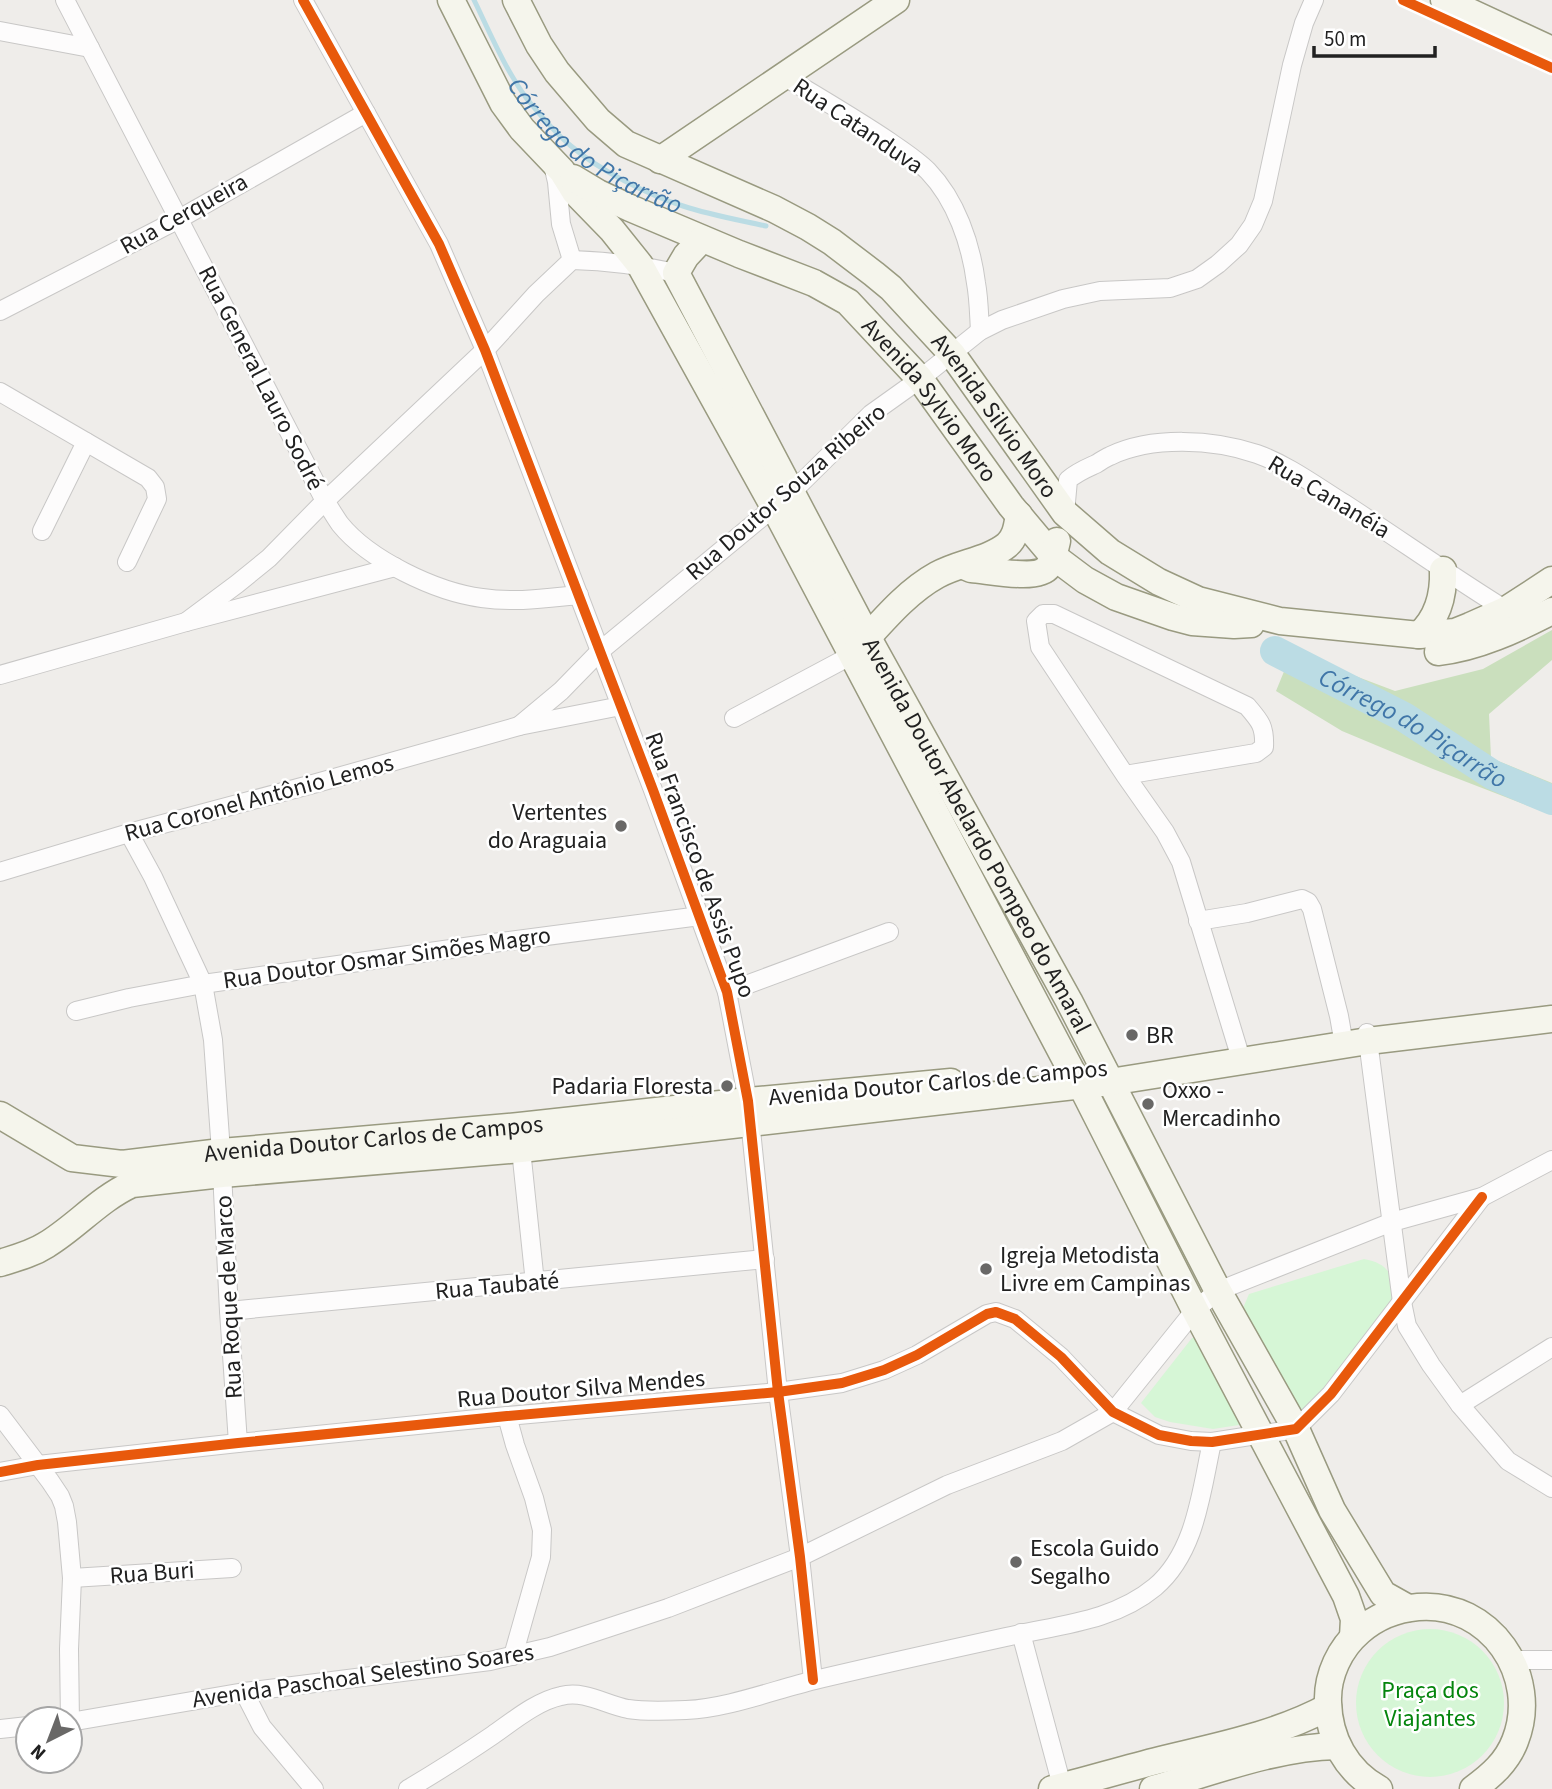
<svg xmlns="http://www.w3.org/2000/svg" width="1552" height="1789" viewBox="0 0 1552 1789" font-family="'Source Sans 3',sans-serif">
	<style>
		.forest { fill: #cadfbd }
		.park { fill: #d6f6d6 }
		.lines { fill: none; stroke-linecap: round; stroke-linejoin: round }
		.stream { stroke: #bbdce4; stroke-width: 5 }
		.river { stroke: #bbdce4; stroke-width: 30 }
		.street-casing { stroke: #c8c7c6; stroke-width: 20 }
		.secondary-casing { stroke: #999a80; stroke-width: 29 }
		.street { stroke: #fdfcfc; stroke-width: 18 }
		.secondary { stroke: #f5f5ec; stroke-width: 26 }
		.cycleway-casing { stroke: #fff; stroke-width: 15 }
		.cycleway { stroke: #e8590c; stroke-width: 10 }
		.poi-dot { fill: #696867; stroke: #fff; stroke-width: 2.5 }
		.labels { text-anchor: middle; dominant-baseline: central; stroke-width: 5; stroke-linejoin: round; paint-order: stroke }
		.street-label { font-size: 24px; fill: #212121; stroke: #fff }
		.poi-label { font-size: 24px; fill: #212121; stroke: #fff; text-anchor: start }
		.park-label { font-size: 24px; fill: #04850d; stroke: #fff }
		.water-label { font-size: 26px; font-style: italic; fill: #4076a8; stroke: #fff }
	</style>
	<rect width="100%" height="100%" fill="#efedea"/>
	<path class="forest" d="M1552,630v30l-63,54 2,44 61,25v32l-119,-46 -91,-38 -66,-40 16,-39 103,39 88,-22z"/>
	<g class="park">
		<path d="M1364,1259c29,5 33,23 27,49l-84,101h-8l-56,-101 6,-14z"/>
		<path d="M1204,1337l48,86 -39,6 -43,-7 -15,-5 -14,-14 51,-65z"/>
		<circle cx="1430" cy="1703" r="74"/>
	</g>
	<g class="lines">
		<path class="stream" id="s1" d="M474,0c16,33 31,69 53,99 13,16 27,33 44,47 28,24 77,49 112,60 27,9 56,14 83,20"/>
		<path class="river" id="s2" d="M1275,651l129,66 89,58 59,25"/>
		<g class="street-casing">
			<g id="street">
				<path d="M65,0l260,501c5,7 10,16 15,23 29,36 96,68 142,74 32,5 65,0 97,-3"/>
				<path d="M303,0l136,244 46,106 168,440 74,202 21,109 30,291 22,165 13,123"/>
				<path d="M0,31l90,17"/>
				<path d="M785,77c35,21 71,42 105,65 13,9 27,18 38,29 28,29 43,73 48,112 3,16 3,33 4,48"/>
				<path d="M553,165l4,17 4,42 11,36"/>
				<path d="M0,311l179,-92 187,-106"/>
				<path d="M0,392l148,86 7,9 2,12 -30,63"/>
				<path d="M1065,513l3,-33c9,-8 17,-11 28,-16 5,-3 9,-6 14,-8 42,-20 103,-17 147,-2 31,11 59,32 88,50 54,35 106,72 161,106l4,4"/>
				<path d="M42,531l44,-89"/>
				<path d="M186,622l51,-38 32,-26 56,-57 160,-151 51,-56 36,-34c37,1 68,5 104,13"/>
				<path d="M0,675l186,-53 209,-55"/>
				<path d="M734,718l118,-63"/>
				<path d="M519,726l42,-35 39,-40 191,-158 80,-79 49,-35 60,-48 22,-11 61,-21 37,-8 70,-3 27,-9 21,-15 21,-19 14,-20 10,-24 29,-136 12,-42 10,-23"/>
				<path d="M1125,775l131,-22 8,-6c1,-21 -4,-26 -17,-41l-193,-92h-11l-7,7 4,26 85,128 40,57 16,30 57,187"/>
				<path d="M129,833l24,44 50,107 10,56 8,112 8,159 9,132"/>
				<path d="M0,872l129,-39 184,-49 206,-58 102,-20"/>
				<path d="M1198,921l49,-8 55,-14 6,3 4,7 27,107 3,17"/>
				<path d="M727,992l162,-60"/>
				<path d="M76,1011l53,-13 74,-14 290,-41 207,-27"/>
				<path d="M1367,1033l35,269 5,24 24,39 29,40 48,56 44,27"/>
				<path d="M520,1140l15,143"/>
				<path d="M229,1311l536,-52"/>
				<path d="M1460,1405l92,-58"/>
				<path d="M0,1415l50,66 10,15 4,10 3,16 5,56 -3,71 1,73"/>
				<path d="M507,1416l8,29 19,53 8,32 -1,27 -28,99"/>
				<path d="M0,1472l38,-7 200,-22 269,-27 271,-24 64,-9 42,-13 33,-15 70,-41 9,-2 19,7 46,38 52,55 46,23 32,6 21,1 84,-13 35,-35 151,-197"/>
				<path d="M72,1578l160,-10"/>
				<path d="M1021,1633l41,153"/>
				<path d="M1512,1660h40"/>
				<path d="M244,1692l18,35 52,62"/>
				<path d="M70,1722l174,-30 246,-31 60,-14 118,-39 132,-51 147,-72 115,-44 51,-29 82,-102 23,-19 174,-69 90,-25 70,-37"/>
				<path d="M0,1729l28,-3"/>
				<path d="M408,1789c29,-17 57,-35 85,-54 20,-14 44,-34 68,-39 24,-6 45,9 67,13 19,3 39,2 58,1 42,-2 88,-20 129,-30 63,-15 127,-29 191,-43 51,-12 107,-15 149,-50 41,-35 46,-95 57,-145"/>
			</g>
		</g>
		<g class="secondary-casing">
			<g id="secondary">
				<path d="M451,0l52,103 19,26 40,42 13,21 37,38 28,35 134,242 297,563 10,15 114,225 151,286 8,23 -1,18"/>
				<path id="s3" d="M516,0l23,45 18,27 41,48 28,24 148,65 34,18 24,15 42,32 17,14 61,66 113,159 45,39 49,30 39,18 82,21 139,14 36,-3 15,-6 36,-16 46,-30"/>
				<path d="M1444,0l108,50"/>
				<path d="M660,160l236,-160"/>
				<path id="s4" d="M573,178l25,15 32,15 109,46 75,29 34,19 72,77 91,127 42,50 32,24 31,17 57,20 19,5 42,3 17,-1"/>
				<path id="s5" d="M702,239l-16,17 -10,17 192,365 201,363 149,290 78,138 36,81 51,84 25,14"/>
				<path d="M964,566l7,3c17,1 67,12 77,-2 5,-6 7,-18 9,-26"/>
				<path d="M1419,635c19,-17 25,-40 24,-65"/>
				<path d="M857,649c24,-26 49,-57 80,-74 21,-12 52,-15 70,-30 9,-8 10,-19 12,-30"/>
				<path d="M1438,652c39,-4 79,-23 114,-41"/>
				<path id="s6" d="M0,1115l72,43 50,6 99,-12 298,-26 229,-25 203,-19"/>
				<path d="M0,1263c16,-5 32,-9 46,-18 30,-18 53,-46 86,-61l90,-10 299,-25 589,-67 258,-41 184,-22"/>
				<path d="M1052,1789c36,-9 72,-20 108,-29 57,-14 116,-25 168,-53"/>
				<path d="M1153,1789c59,-17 123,-42 184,-43"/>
				<path d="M1379,1789c-33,-18 -50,-51 -51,-87 -1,-27 12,-54 32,-71 17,-15 36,-22 58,-24 72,-6 123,69 97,134 -8,21 -24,35 -42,48"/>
			</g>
		</g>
		<use href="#street" class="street"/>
		<use href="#secondary" class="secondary"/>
		<g class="cycleway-casing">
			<g id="cycleway">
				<path d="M303,0l136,244 46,106 168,440 74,202 21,109 30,291 22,165 13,123"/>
				<path d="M1403,0l149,68"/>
				<path d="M0,1472l38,-7 200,-22 269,-27 271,-24 64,-9 42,-13 33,-15 70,-41 9,-2 19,7 46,38 52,55 46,23 32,6 21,1 84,-13 35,-35 151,-197"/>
			</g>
		</g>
		<use href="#cycleway" class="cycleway"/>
	</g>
	<g class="poi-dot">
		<circle cx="621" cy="826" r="7"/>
		<circle cx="1132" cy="1035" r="7"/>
		<circle cx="727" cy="1086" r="7"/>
		<circle cx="1148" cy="1104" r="7"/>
		<circle cx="986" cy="1269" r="7"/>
		<circle cx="1016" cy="1562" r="7"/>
	</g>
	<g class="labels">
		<g class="street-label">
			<text transform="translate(858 126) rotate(34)">Rua Catanduva</text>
			<text transform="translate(184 214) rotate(-29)">Rua Cerqueira</text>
			<text transform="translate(261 378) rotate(63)">Rua General Lauro Sodré</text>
			<text stroke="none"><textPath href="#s4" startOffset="430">Avenida Sylvio Moro</textPath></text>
			<text stroke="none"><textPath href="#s3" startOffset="651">Avenida Silvio Moro</textPath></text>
			<text transform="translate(786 492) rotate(-41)">Rua Doutor Souza Ribeiro</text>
			<text transform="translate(1329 497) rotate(31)">Rua Cananéia</text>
			<text transform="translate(259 798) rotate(-15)">Rua Coronel Antônio Lemos</text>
			<text stroke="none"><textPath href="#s5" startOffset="681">Avenida Doutor Abelardo Pompeo do Amaral</textPath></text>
			<text transform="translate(700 865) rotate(70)">Rua Francisco de Assis Pupo</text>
			<text transform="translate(387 958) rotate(-8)">Rua Doutor Osmar Simões Magro</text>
			<text transform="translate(938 1083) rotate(-5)">Avenida Doutor Carlos de Campos</text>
			<text stroke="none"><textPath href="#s6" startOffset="387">Avenida Doutor Carlos de Campos</textPath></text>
			<text transform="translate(497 1286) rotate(-5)">Rua Taubaté</text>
			<text transform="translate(229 1297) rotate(-93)">Rua Roque de Marco</text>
			<text transform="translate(581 1389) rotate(-5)">Rua Doutor Silva Mendes</text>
			<text transform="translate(152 1573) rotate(-4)">Rua Buri</text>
			<text transform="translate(363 1676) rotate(-8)">Avenida Paschoal Selestino Soares</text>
		</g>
		<g class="poi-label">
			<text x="607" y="812" text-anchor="end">Vertentes<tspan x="607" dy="28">do Araguaia</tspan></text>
			<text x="1146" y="1035">BR</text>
			<text x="713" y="1086" text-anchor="end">Padaria Floresta</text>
			<text x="1162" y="1090">Oxxo -<tspan x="1162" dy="28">Mercadinho</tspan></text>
			<text x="1000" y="1255">Igreja Metodista<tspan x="1000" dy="28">Livre em Campinas</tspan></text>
			<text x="1030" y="1548">Escola Guido<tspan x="1030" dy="28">Segalho</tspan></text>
		</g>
		<g class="park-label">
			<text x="1430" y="1690">Praça dos<tspan x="1430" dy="28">Viajantes</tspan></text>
		</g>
		<g class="water-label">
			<text stroke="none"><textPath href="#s1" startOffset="196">Córrego do Piçarrão</textPath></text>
			<text stroke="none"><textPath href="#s2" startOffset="158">Córrego do Piçarrão</textPath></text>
		</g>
	</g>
	<g transform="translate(49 1740) rotate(222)"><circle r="33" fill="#ffffff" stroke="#a6a6a6" stroke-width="2"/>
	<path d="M0-5L12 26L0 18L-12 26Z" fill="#696867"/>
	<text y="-10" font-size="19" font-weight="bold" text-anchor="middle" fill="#212121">N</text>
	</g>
	<path d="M1314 46v10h121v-10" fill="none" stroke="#212121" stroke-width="3.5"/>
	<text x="1324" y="46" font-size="21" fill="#212121" stroke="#ffffff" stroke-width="5" paint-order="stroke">50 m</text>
</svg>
